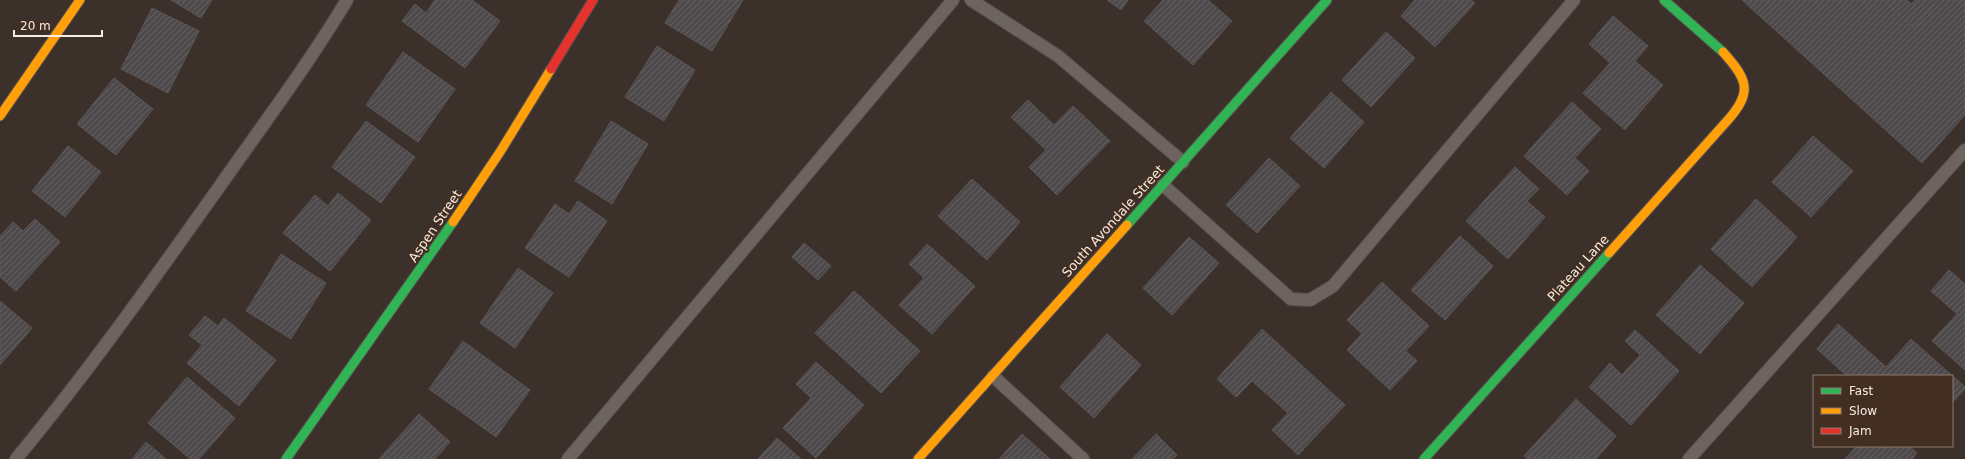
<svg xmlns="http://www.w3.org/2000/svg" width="1965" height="459" viewBox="0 0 1965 459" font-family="'DejaVu Sans',sans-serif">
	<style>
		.building { fill: url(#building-hatch); stroke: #5b5657 }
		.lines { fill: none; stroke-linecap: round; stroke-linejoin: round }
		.lane-casing { stroke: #584f49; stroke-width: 14 }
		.fast-casing { stroke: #584f49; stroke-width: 11 }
		.slow-casing { stroke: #584f49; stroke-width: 11 }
		.jam-casing { stroke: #584f49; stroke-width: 11 }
		.lane { stroke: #6d645f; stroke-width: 12 }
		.fast { stroke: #30b455; stroke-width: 9 }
		.slow { stroke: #ff9f0a; stroke-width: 9 }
		.jam { stroke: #e5322d; stroke-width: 9 }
		.labels { text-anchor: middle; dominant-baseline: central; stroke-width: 4; stroke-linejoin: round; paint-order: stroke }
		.street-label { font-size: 13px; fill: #f8ebe2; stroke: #432f22 }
	</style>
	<defs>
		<pattern id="building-hatch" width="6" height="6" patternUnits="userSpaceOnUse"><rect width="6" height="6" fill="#4e494a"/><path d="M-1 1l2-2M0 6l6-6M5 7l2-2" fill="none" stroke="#686364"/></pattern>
	</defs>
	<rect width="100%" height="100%" fill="#3b302a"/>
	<g class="building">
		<path d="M171,0h41l-11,18z"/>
		<path d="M435,0h37l28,21 -35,47 -63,-47 13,-17 11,9z"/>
		<path d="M679,0h64l-31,51 -47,-28z"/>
		<path d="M1107,0h21l-7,10z"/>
		<path d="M1163,0h45l24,21 -39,44 -49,-44z"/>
		<path d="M1415,0h56l4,3 -40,44 -34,-31z"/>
		<path d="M1742,0h141l31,28 24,-28h27v115l-43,48z"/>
		<path d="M1883,0h24l4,4 4,-4h23l-24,28z"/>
		<path d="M152,8l47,23 -31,62 -47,-24z"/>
		<path d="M1613,16l35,30 -13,15 28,24 -38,45 -42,-37 27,-30 -21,-19z"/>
		<path d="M1386,32l29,26 -44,49 -29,-27z"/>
		<path d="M657,46l38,24 -31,51 -39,-24z"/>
		<path d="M403,52l52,37 -37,53 -52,-37z"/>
		<path d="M114,78l39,31 -37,46 -39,-31z"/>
		<path d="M1331,92l33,30 -40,46 -34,-30z"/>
		<path d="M1028,100l26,25 19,-19 37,35 -53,54 -28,-28 17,-17 -35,-33z"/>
		<path d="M1572,102l29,27 -26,29 14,13 -22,24 -43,-39z"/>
		<path d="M366,121l49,36 -34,46 -49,-36z"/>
		<path d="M611,121l37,23 -36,60 -37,-23z"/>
		<path d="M1813,136l40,35 -42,46 -39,-35z"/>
		<path d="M68,146l33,26 -36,45 -33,-26z"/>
		<path d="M1269,158l31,28 -43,47 -31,-28z"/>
		<path d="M1515,167l24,22 -12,12 18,16 -37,42 -42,-38z"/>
		<path d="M972,179l48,43 -33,38 -49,-44z"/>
		<path d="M338,193l33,27 -41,51 -47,-38 32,-38 13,11z"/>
		<path d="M1756,199l41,38 -45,50 -41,-38z"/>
		<path d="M578,201l29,20 -38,56 -44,-29 30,-44 14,10z"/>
		<path d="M35,219l25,23 -44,49 -16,-14v-41l13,-14 10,9z"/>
		<path d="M1460,236l33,30 -48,54 -34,-30z"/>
		<path d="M1189,237l30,26 -47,52 -29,-27z"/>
		<path d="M804,243l27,23 -13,14 -26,-23z"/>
		<path d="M927,244l48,42 -43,48 -33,-29 25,-27 -15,-14z"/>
		<path d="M281,254l45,29 -35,56 -45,-28z"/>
		<path d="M1700,265l44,38 -44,51 -44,-39z"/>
		<path d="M518,268l35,25 -38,55 -35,-25z"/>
		<path d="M1949,270l16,14v86l-33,-29 25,-27 -26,-23z"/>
		<path d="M1382,282l47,44 -23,25 11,10 -27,29 -43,-40 15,-16 -15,-14z"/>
		<path d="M854,291l66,60 -39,42 -66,-60z"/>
		<path d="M0,301l32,27 -32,37z"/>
		<path d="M205,316l13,10 6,-8 52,42 -37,46 -52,-43 15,-18 -13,-10z"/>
		<path d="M1838,324l48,43 25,-28 54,48v2l-13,14v-27h-105l-30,-27z"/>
		<path d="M1262,329l83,76 -47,50 -26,-25 16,-17 -36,-32 -16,16 -19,-18z"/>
		<path d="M1635,330l44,41 -48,54 -42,-38 21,-24 12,12 18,-20 -15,-14z"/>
		<path d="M1107,334l34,31 -47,53 -34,-31z"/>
		<path d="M463,341l67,49 -34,47 -67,-48z"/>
		<path d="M816,362l48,43 -48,53 -33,-30 28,-30 -15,-14z"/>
		<path d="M187,377l48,41 -36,41h-9l-42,-36z"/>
		<path d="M1576,399l40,37 -20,23h-69l-3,-3z"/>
		<path d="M419,414l31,28 -15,17h-56z"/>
		<path d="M1022,434l28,25h-51z"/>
		<path d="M1156,434l21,21 -4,4h-41z"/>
		<path d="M777,438l24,21h-43z"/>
		<path d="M146,442l20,17h-34z"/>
		<path d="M1857,446h52l8,7 -5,6h-67z"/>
	</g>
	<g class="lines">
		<g class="lane-casing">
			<g id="lane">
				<path d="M971,0l87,56 125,106"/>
				<path d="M1163,185l128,114 19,1 23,-14 241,-286"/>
				<path d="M993,376l90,83"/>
				<path d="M16,459c73,-88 140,-183 206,-276 43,-61 87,-120 125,-183"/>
				<path d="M568,459l385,-459"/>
				<path d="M1689,459l276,-309"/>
			</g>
		</g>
		<g class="fast-casing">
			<g id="fast">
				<path d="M1664,0l59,52"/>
				<path d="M1127,225l200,-225"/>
				<path d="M286,459l167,-237"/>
				<path d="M1424,459l185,-206"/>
			</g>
		</g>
		<g class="slow-casing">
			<g id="slow">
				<path d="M0,116l80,-116"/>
				<path d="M453,222l47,-70 51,-83"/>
				<path d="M1609,253l118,-132c26,-29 21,-41 -4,-69"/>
				<path d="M918,459l209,-234"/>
			</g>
		</g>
		<g class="jam-casing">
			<path id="jam" d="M551,69l42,-69"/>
		</g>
		<use href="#lane" class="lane"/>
		<use href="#fast" class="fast"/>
		<use href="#slow" class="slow"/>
		<use href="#jam" class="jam"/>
	</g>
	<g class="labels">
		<g class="street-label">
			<text transform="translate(1113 221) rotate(-48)">South Avondale Street</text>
			<text transform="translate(435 226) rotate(-56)">Aspen Street</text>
			<text transform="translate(1578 268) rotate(-48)">Plateau Lane</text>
		</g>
	</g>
	<rect x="1813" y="375" width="140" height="72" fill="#432f22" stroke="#8b7a6f"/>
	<rect x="1821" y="388" width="20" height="6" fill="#30b455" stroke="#8b7a6f"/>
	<text x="1849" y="395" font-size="12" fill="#f8ebe2">Fast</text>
	<rect x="1821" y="408" width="20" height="6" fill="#ff9f0a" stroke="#8b7a6f"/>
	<text x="1849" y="415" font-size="12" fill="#f8ebe2">Slow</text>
	<rect x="1821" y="428" width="20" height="6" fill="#e5322d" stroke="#8b7a6f"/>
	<text x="1849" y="435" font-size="12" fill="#f8ebe2">Jam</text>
	<path d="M14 30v6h88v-6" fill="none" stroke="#f8ebe2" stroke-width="2"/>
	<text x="20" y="30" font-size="12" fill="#f8ebe2" stroke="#432f22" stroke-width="3" paint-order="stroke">20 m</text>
</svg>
